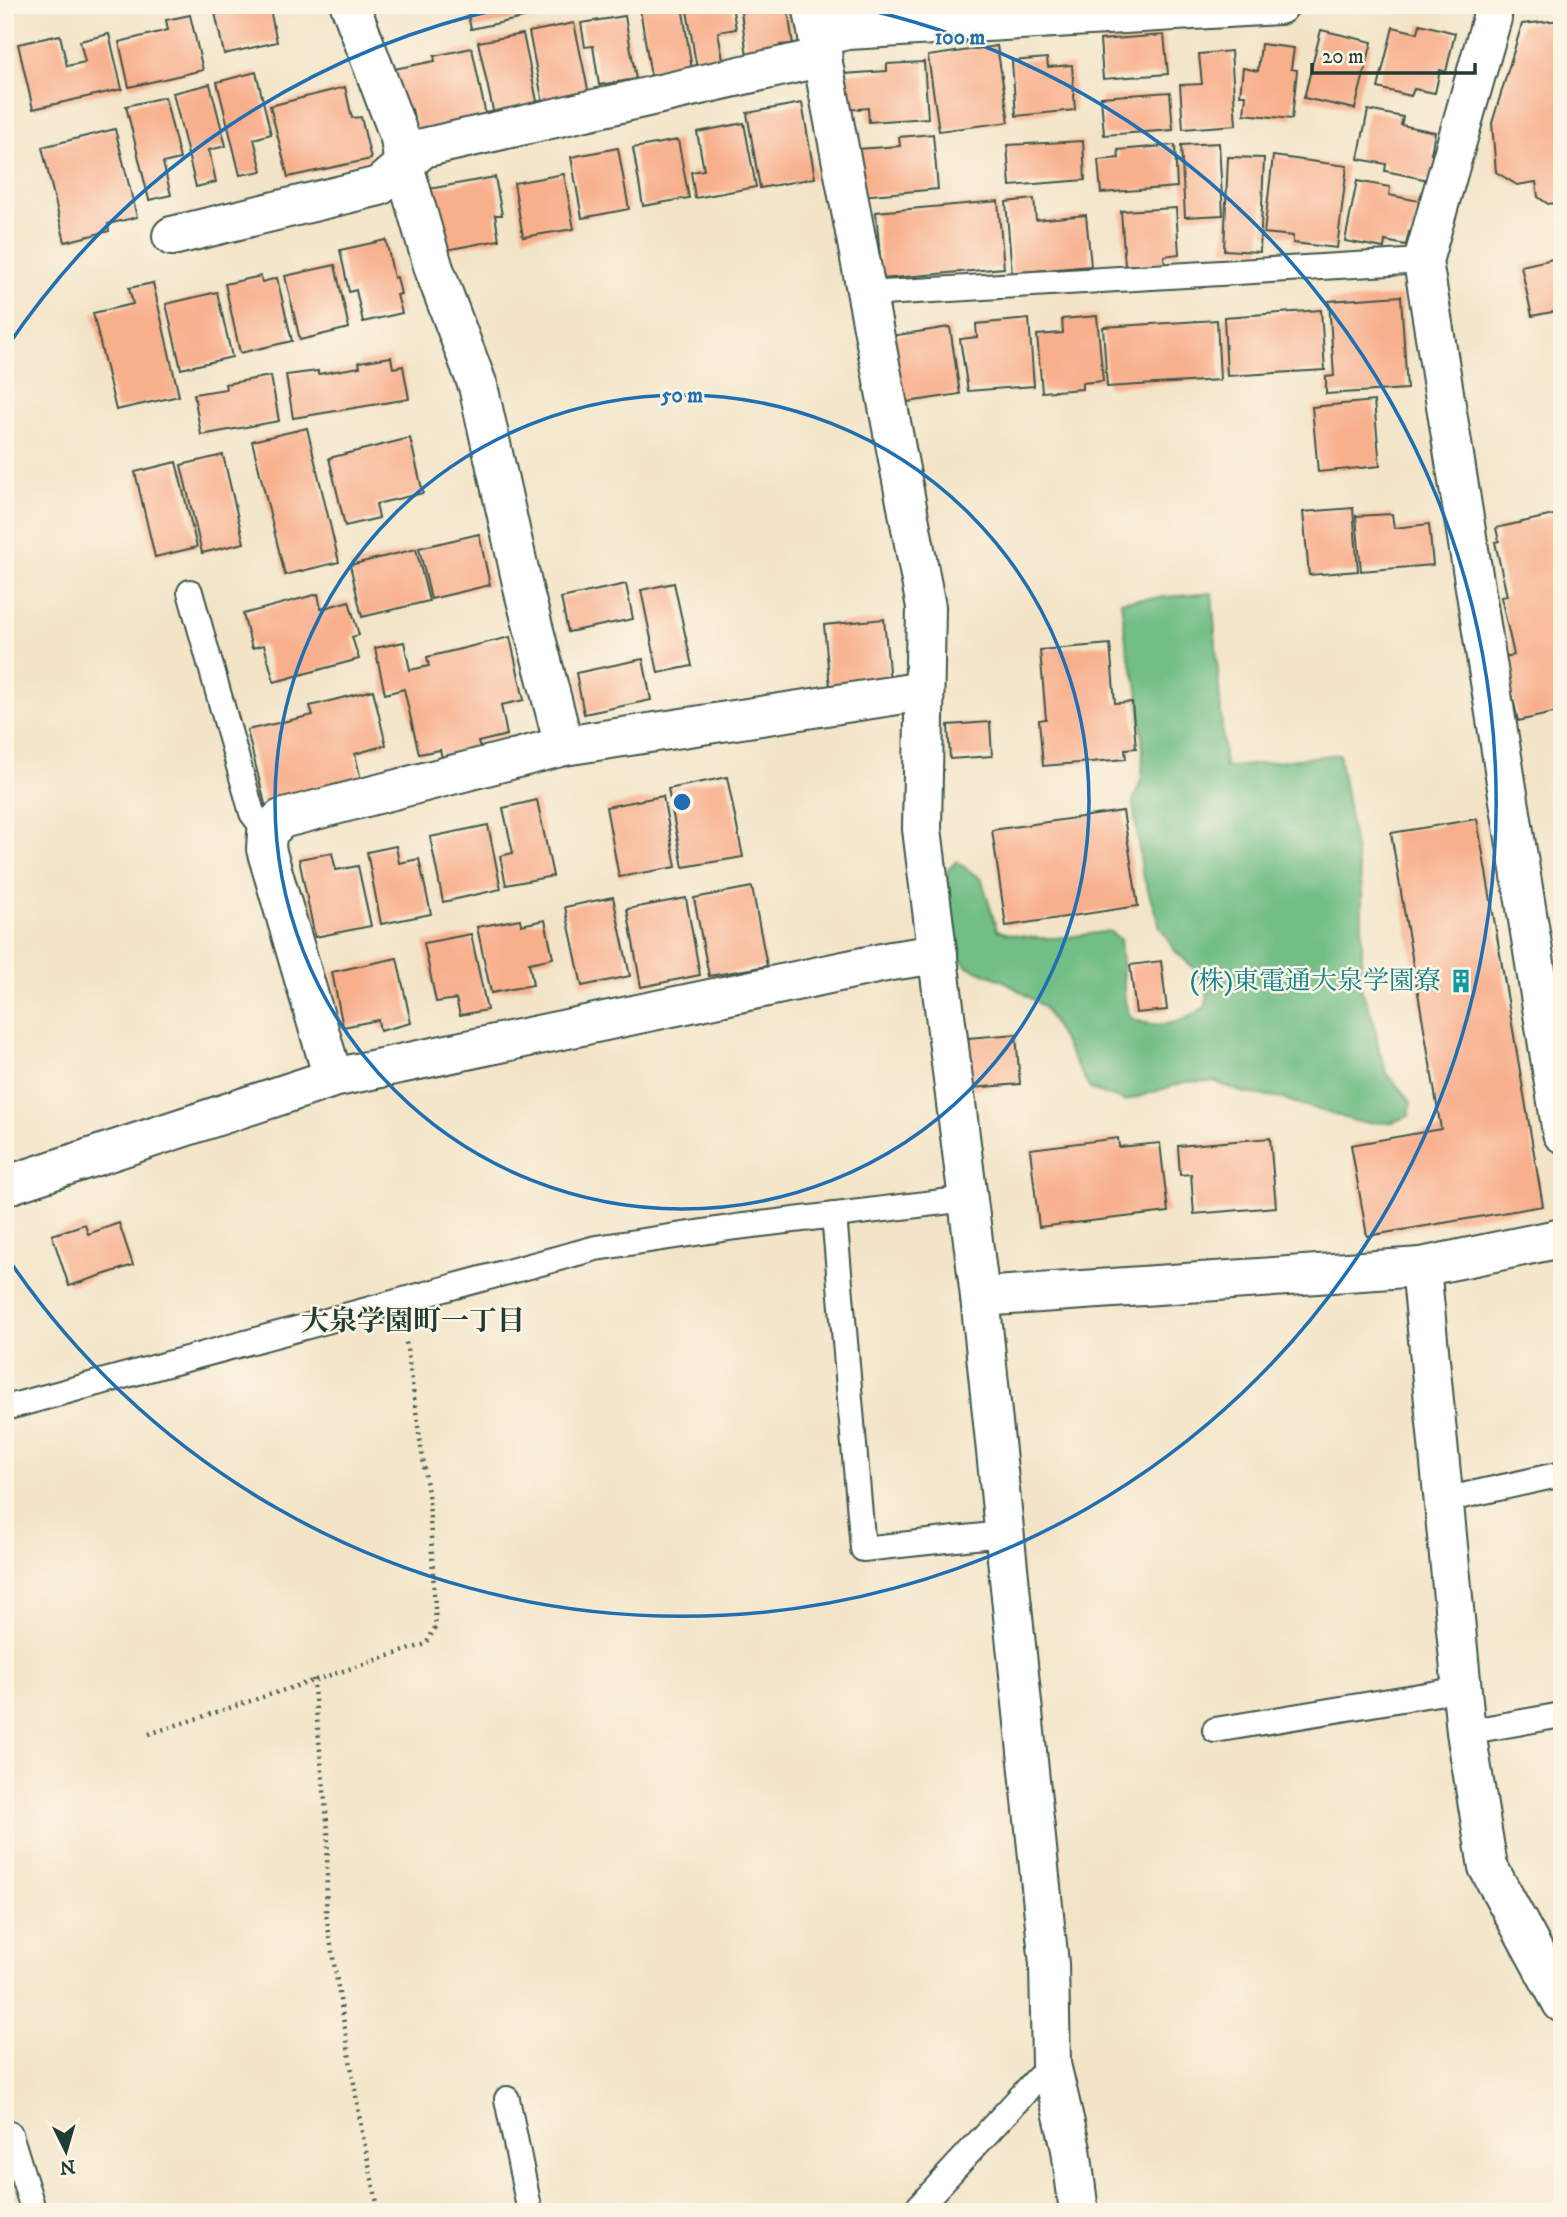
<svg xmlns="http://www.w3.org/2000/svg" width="1567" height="2217" viewBox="0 0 1567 2217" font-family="'IM FELL DW Pica','Noto Serif JP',serif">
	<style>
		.forest { fill: #72be86; stroke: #487e5d; stroke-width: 2 }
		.building { fill: #f8af8c }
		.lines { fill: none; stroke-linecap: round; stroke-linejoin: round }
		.lane-casing { stroke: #3f564a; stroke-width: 28 }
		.street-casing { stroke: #3f564a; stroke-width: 42 }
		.path { stroke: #3f564a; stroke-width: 4.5; stroke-dasharray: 2 5; stroke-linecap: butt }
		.lane { stroke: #fff; stroke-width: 24 }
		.street { stroke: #fff; stroke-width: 38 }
		.ring { fill: none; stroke: #1f6fb2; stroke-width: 3.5 }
		.labels { text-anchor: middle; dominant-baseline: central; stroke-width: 5; stroke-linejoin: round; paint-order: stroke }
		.culture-label { font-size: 26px; fill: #0d838f; stroke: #fcf5e5; text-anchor: end }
		.neighbourhood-label { font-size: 28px; font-weight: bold; fill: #1f3d34; stroke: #fcf5e5 }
		.centre { fill: #1f6fb2; stroke: #fcf5e5; stroke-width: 3.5 }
		.ring-label { font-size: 21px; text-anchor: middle; font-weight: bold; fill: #1f6fb2; stroke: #fcf5e5; stroke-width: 5; stroke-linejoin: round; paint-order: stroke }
	</style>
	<rect width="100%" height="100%" fill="#fcf5e5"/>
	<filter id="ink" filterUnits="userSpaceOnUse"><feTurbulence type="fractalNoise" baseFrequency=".0143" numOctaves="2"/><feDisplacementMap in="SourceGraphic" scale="14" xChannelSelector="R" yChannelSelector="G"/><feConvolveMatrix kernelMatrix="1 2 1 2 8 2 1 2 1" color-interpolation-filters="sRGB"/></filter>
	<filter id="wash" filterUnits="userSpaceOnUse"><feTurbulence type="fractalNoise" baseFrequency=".00686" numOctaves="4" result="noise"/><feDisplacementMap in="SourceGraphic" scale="28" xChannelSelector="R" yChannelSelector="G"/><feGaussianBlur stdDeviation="1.57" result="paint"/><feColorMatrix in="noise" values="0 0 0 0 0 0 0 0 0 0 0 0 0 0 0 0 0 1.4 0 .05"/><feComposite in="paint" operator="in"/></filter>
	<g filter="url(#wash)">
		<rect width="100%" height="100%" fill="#f3e4c8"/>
		<path class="forest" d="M1212,593l13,175 114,-14 23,135v67l-4,25 16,40 5,30 9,24 23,27 -2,14 -19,7 -31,-1 -83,-25 -33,-4 -30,-12 -28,1 -60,19 -35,-12 -46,-82 -40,-26 -38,-15 -11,-17 -12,-47 5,-32 8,-9 26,19 15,50c37,14 74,7 112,1l11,8 5,63 6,16c26,13 54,5 75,-12l1,-14 -13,-24 -18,-16 -16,-25 -18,-55 -9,-70 9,-26 1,-25 -5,-63 -11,-38 -6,-49z"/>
		<g id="blocks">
			<g class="building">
				<path d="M227,5h42l8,37 -53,12 -10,-46z"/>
				<path d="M466,5h114v1l-109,23z"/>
				<path d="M660,5h22l11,71 -41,7 -12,-74z"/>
				<path d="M686,5h46l4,24 -18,3 6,33 -27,4z"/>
				<path d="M740,5h47l6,39 -13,1 2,13 -34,5z"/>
				<path d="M190,15l13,55 -74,17 -10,-45 49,-12 -2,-10z"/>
				<path d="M625,16l11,63 -37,6 -6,-39 -8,1 -4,-24z"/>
				<path d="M1562,20v182l-14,2 -10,-7 -2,-15 -19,3 -21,-13 -4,-49 30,-99z"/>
				<path d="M574,23l15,71 -46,9 -14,-71z"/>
				<path d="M1420,24l35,9 -9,39 -6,-2 -5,23 -21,-4 -3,7 -33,-8 15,-61 25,6z"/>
				<path d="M1321,30l51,12 -17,67 -51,-11z"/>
				<path d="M109,34l13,55 -89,20 -15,-65 42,-9 7,31 18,-4 -5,-21z"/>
				<path d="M523,34l15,72 -44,9 -16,-73z"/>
				<path d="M1164,35l4,39 -65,5 -3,-39z"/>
				<path d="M1261,44l33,4 -3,21 6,1 -5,49 -48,-5 2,-19h-6l3,-27 15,3z"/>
				<path d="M997,46l12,76 -70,9 -11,-75z"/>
				<path d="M472,48l14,68 -69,14 -5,-21 -10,1 -8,-41 41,-8 -1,-5z"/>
				<path d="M1231,51l5,74 -53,4 -3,-44 22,-1 -3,-30z"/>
				<path d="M1047,58l1,9 24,-2 3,45 -59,6 -4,-55z"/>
				<path d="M924,62l4,56 -59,4 -1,-14 -23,2 -2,-36 44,-3v-7z"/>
				<path d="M256,72l15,62 -17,5 8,32 -22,4 -23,-93z"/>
				<path d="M210,84l16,62 -17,4 7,32 -20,5 -23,-94z"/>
				<path d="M345,87l7,31 9,-1 10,42 -83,18 -18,-71z"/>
				<path d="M1170,92l3,38 -69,5 -3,-38z"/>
				<path d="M165,97l15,62 -17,4 8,32 -22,5 -23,-94z"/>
				<path d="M802,103l13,75 -55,10 -13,-75z"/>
				<path d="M1368,110l35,7 -2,8 34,7 -4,22 7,1 -5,26 -48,-10 1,-7 -28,-5z"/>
				<path d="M744,123l12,64 -61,11 -4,-26 13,-2 -7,-38z"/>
				<path d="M115,129l22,88 -29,7 1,7 -44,11 -23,-95z"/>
				<path d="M933,134l5,55 -77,7 -4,-47 43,-3 -1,-9z"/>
				<path d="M678,140l11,58 -46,8 -10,-58z"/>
				<path d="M1083,141l2,39 -75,6 -3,-41z"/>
				<path d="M1219,143l4,72 -38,2 -4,-72z"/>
				<path d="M1175,145l2,42 -76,6 -3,-33 21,-2 -1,-8z"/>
				<path d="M618,148l11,61 -47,9 -11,-61z"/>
				<path d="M1273,156l74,10 -10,82 -44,-5v-7l-29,-3z"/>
				<path d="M1228,157l36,1 -4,94 -36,-2z"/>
				<path d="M564,174l10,55 -51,8 -9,-54z"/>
				<path d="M495,177l7,38h-7l4,25 -59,11 -11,-62z"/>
				<path d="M1357,181l33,6 -1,8 30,6 -6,32 -4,-1 -3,13 -21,-4 -1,7 -39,-7z"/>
				<path d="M1034,199l2,21 50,-5 5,51 -79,7 -6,-71z"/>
				<path d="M998,201l6,67 -122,11 -6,-67z"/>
				<path d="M1176,208l3,46 -15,2 1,8 -40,2 -4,-55z"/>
				<path d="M386,240l8,38 3,-1 4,17 -4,1 5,18 -39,9 -7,-32 -7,2 -9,-42z"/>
				<path d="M1562,257v53l-30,6 -11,-50z"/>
				<path d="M335,265l14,63 -49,12 -15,-64z"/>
				<path d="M261,276l1,6 15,-4 15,63 -52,12 -15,-69z"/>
				<path d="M153,283l26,113 -63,14 -23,-97 40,-9 -4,-16z"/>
				<path d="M217,292l15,65 -51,12 -15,-65z"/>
				<path d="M1401,296l6,93 -81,5v-17l8,-1 -5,-75z"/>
				<path d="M1321,310l4,60 -98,6 -3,-59z"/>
				<path d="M1097,316l6,65 -21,2v6l-40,3 -5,-57 26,-2 -1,-14z"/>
				<path d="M1029,319l5,67 -66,5 -8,-52 17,-2 -1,-13z"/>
				<path d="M1217,320l3,60 -113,7 -4,-60z"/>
				<path d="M950,327l10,67 -59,9 -10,-67z"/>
				<path d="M391,357l2,11 10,-2 6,33 -116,19 -7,-43 32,-4v3l42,-7 -1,-5z"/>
				<path d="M271,376l8,45 -78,14 -7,-41 32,-5 -1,-5z"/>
				<path d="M1374,401l6,65 -62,6 -6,-65z"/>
				<path d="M307,428l32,134 -54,13 -33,-134z"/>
				<path d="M410,438l13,55 -47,11 3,14 -34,8 -16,-68z"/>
				<path d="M223,455l21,88 -42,10 -21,-88z"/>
				<path d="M176,462l21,85 -42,10 -20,-85z"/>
				<path d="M1353,508l5,63 -49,4 -6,-63z"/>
				<path d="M1562,513v198l-44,10 -14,-63 10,-3 -13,-58 6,-1 -12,-54 4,-1 -3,-13z"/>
				<path d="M1392,514l2,14 35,-4 4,41 -72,6 -5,-55z"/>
				<path d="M479,534l11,51 -59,14 -12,-51z"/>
				<path d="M416,549l13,52 -67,16 -12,-52z"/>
				<path d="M674,583l18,83 -34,7 -17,-83z"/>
				<path d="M626,584l7,35 -65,13 -7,-34z"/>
				<path d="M318,594l3,15 28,-8 10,34 -7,2 7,22 -85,23 -10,-37 -12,3 -9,-34z"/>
				<path d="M884,619l6,62 -60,6 -6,-62z"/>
				<path d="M510,637l14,63 -23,5 6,30 -29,7 2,6 -38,9 -2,-7 -21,4 -15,-65 -19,5 -10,-46 29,-6 6,28 19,-4 -2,-9z"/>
				<path d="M1110,644l5,59 17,-1 4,46 -11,1 1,10 -83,7 -4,-46 7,-1 -6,-69z"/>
				<path d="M643,659l8,41 -67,14 -8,-41z"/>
				<path d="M373,690l13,55 -31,9 7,30 -96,24 -19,-78 66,-15 -3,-9z"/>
				<path d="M990,722l2,34 -42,3 -2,-34z"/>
				<path d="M727,777l16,80 -60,10 -15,-78z"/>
				<path d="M663,796l13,71 -57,10 -13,-70z"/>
				<path d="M537,800l16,76 -47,9 -6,-29 13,-3 -10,-45z"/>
				<path d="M1123,811l15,95 -132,20 -14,-96z"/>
				<path d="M1477,819l66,387 -176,30 -16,-91 90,-16 -50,-296z"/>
				<path d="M488,825l13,64 -58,13 -13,-65z"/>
				<path d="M396,846l3,17 20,-4 12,55 -50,10 -14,-72z"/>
				<path d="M332,853l4,17 22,-4 13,60 -56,11 -16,-78z"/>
				<path d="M752,887l15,79 -58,10 -15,-78z"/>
				<path d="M613,897l17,79 -48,10 -17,-79z"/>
				<path d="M686,898l14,77 -59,12 -14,-78z"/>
				<path d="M520,919l1,6 24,-5 8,38 -24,5 4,22 -42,8 -14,-66z"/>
				<path d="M471,934l16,76 -27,5 -4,-16 -20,3 -12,-59z"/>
				<path d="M397,958l14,65 -31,8 -2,-11 -35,7 -11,-55z"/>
				<path d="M1161,961l6,49 -31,3 -6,-48z"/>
				<path d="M1016,1034l4,50 -48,4 -4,-50z"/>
				<path d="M1118,1138l1,9 41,-4 8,69 -129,15 -9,-78z"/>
				<path d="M1270,1138l6,69 -82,7 -3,-40 -11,1 -2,-29z"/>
				<path d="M119,1223l14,42 -64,21 -17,-51 33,-11 3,10z"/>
			</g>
		</g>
	</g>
	<g filter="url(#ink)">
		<use href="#blocks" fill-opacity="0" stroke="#3f564a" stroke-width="2"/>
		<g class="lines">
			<g class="lane-casing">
				<g id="lane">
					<path d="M866,294l557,-33"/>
					<path d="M190,592l62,221 15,20"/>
					<path d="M834,1215l29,334 139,-15"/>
					<path d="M5,1408l591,-160 140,-21 231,-28"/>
					<path d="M1444,1500l118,-26"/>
					<path d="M1215,1730l247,-41"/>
					<path d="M1466,1732l96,-17"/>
					<path d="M507,2099l23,113"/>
					<path d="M5,2135l5,-1 24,78"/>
					<path d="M914,2212l137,-148"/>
				</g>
			</g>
			<g class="street-casing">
				<g id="street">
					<path d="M350,5l50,133 4,28 30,103 44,117 46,206 40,154"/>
					<path d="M812,5l114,602 -4,222 58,468 69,667 2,100 20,85 8,63"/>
					<path d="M1492,5v13l-69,243 139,872"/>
					<path d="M818,36l30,-6 431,-25"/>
					<path d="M172,236l207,-50 44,-38 400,-91"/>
					<path d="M333,1078l-67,-229 1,-16 14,-14 283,-73 360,-55"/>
					<path d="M5,1186l328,-108 558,-117 47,-7"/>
					<path d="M1421,1267l45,465 22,135 74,136"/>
					<path d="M980,1297l441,-30 141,-29"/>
				</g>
			</g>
			<g class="path">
				<path d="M313,1679l15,153 -2,83 36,217 17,80"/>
				<path d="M149,1734l277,-90 10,-18 -7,-125 -23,-159"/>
			</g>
			<use href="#lane" class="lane"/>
			<use href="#street" class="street"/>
		</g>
	</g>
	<g class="ring">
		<circle cx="682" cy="802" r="407"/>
		<path d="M7 347A814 814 0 0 1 513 6M851 6A814 814 0 1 1 7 1257"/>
	</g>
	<defs>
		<g id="building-bare" transform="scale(1.89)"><path d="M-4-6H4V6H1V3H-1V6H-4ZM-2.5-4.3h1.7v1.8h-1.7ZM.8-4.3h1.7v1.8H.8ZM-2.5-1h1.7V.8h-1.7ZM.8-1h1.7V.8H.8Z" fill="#0f9aa8" stroke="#fcf5e5" stroke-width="2.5" paint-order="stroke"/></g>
	</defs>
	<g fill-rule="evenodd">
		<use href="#building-bare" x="1461" y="981"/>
	</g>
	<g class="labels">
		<g class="culture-label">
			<text x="1441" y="981">(株)東電通大泉学園寮</text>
		</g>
		<g class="neighbourhood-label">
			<text x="413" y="1321">大泉学園町一丁目</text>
		</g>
	</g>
	<circle cx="682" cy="802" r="10" class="centre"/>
	<g class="ring-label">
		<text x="960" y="44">100 m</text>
		<text x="682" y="402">50 m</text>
	</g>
	<rect width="1567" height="2217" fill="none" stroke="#fcf5e5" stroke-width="28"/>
	<g transform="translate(66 2151) rotate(175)" stroke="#fcf5e5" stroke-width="5" paint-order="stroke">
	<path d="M0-5L12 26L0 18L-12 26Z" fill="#1f3d34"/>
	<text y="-10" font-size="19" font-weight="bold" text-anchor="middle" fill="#1f3d34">N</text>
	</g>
	<path d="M1312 63v10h163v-10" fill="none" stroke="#1f3d34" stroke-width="3.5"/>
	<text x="1322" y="63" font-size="21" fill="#1f3d34" stroke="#fcf5e5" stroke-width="5" paint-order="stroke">20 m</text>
</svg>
